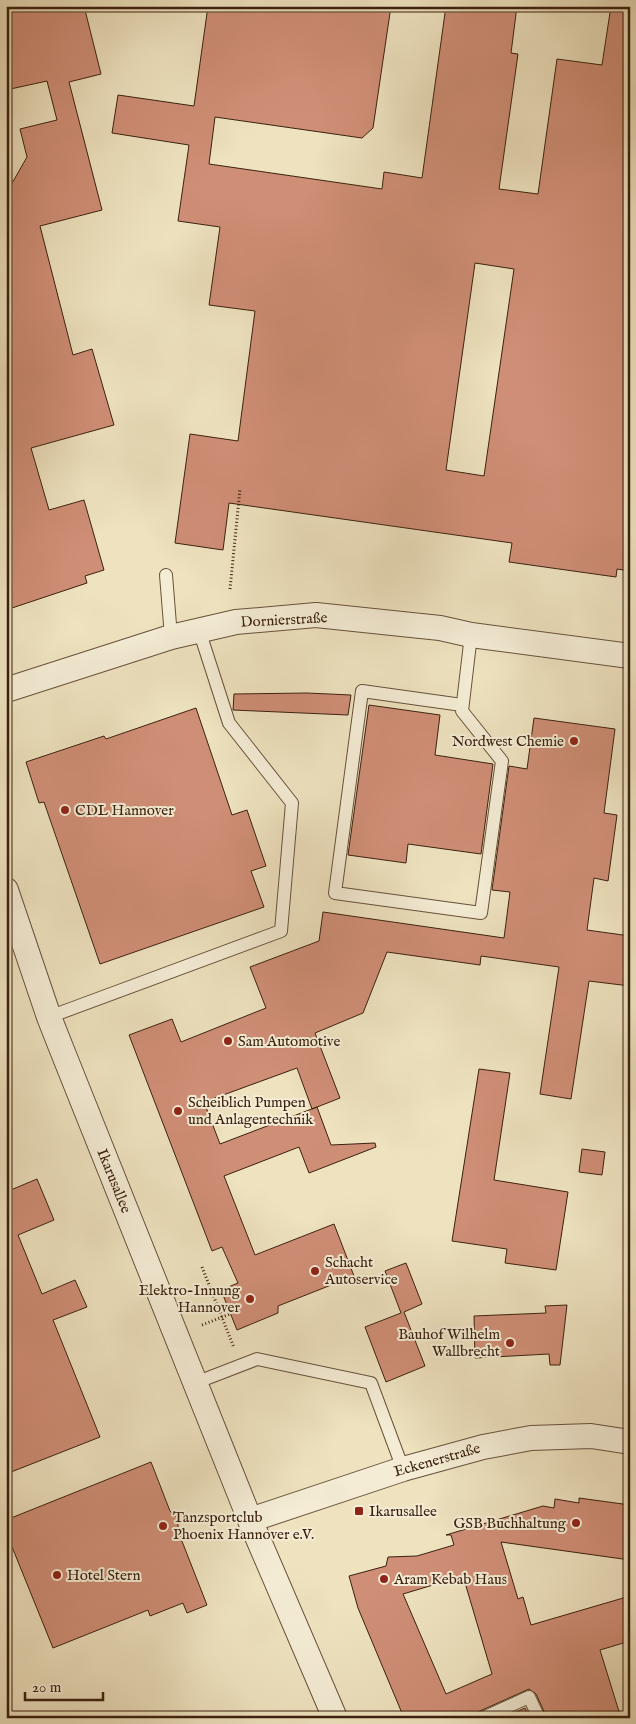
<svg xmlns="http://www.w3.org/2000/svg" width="636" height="1724" viewBox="0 0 636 1724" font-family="'IM FELL English',serif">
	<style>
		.building { fill: #cf8e76; stroke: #3b210f; fill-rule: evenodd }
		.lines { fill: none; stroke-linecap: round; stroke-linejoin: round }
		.service-casing { stroke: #68513b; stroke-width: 14 }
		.minor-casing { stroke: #68513b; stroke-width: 26 }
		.path { stroke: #3b210f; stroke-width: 3; stroke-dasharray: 1 2.5; stroke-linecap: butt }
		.service { stroke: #f4ecd5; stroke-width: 12 }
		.minor { stroke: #f4ecd5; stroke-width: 24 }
		.poi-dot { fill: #8f2418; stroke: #f4ecd5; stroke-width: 2 }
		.labels { text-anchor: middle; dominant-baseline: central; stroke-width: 4; stroke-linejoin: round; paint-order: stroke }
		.street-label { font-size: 15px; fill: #3b210f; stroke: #f4ecd5 }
		.poi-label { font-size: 15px; fill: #3b210f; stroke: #f4ecd5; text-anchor: start }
	</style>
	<rect width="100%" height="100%" fill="#eee2bf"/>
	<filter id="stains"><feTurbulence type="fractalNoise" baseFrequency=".004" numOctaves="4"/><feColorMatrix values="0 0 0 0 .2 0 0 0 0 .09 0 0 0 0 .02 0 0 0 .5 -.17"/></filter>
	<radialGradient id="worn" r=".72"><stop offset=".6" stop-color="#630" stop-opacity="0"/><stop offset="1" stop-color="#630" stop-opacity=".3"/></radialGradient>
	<g class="building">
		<path d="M6,6h78l17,68 -32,8 33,128 -62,16 33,129 19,-6 22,76 -83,23 18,62 35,-10 20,70 -19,6 2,7 -81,27v-424l5,-1 16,-28 -7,-28 37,-9 -10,-39 -41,9z"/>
		<path d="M208,6h183l-18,122 -11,10 -147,-21 -6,47 173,25 2,-17 38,6 24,-172h71l-6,47 7,1 -19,135 39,5 19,-135 45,6 9,-59h19v565l-13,-2 -1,8 -107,-15 3,-19 -283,-40 -6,47 -48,-7 15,-109 48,7 17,-130 -46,-6 11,-78 -42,-6 11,-76 -77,-12 6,-38 76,11zM475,263l39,6 -30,207 -38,-6z"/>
		<path d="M307,693l44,2 -3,20 -115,-5 1,-16z"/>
		<path d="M369,705l71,10 -5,40 58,9 -12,90 -73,-10 -2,19 -58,-8z"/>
		<path d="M196,708l36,107 15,-5 19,56 -15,5 13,36 -164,57 -56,-162 -5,1 -13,-41 78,-26 2,3z"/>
		<path d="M534,718l81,11 -11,84 13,2 -9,66 -14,-3 -7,52 43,6v50l-41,-5 -18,118 -31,-5 19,-127 -78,-11 -1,9 -93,-13 -24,61 -48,20 25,65 -28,11 -15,-41 -93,34 16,42 97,-37 14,38 44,-2 1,4 -67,26 -10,-26 -75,29 31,79 79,-31 20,52 -76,30v7l-41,17 -16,-40 17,-7 -16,-36 -10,4 -83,-216 43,-16 9,23 85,-34 -16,-41 69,-26 4,-29 181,26 6,-46 -18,-2 17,-124 18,3z"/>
		<path d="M479,1069l31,4 -16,107 74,12 -12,78 -51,-7 2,-14 -55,-8z"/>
		<path d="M582,1149l23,3 -3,23 -23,-3z"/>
		<path d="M37,1179l17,41 -36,15 24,59 33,-14 12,27 -34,13 47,117 -94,37v-282z"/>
		<path d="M406,1263l16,41 -18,8 21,54 -39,16 -21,-55 36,-14 -16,-42z"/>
		<path d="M567,1305l-7,60h-10l-1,-11 -74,4 -1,-42 72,-3 -1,-7z"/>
		<path d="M151,1462l19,49 8,8v12l29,74 -20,8 -4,-10 -33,13 -2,-6 -95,38 -47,-116v-12z"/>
		<path d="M579,1498l51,7v55l-129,-18 17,57 5,-2 8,28 99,-29v45l-30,9 21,68h-74l-11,-24 -7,-5 -49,22 -5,7h-71l-46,-110 -9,-32 37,-10 2,-9 29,-1 37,-11 -3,-10h-5l97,-29 11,2 1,-9 24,4zM463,1576l29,98 -46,20 -43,-100z"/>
		<path d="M525,1708l5,10h-27z"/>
	</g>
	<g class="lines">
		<g class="service-casing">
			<g id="service">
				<path d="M166,575l5,62"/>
				<path d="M462,705l-100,-14 -27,202 146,20 21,-152 -40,-50 9,-76"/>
				<path d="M49,1017l232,-86 11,-128 -63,-80 -30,-93"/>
				<path d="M195,1383l62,-24 114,24 32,86"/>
				<path d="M483,1718l46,-21 10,21"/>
			</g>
		</g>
		<g class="minor-casing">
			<g id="minor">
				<path d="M6,690l165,-53 65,-15 80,-7 124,13 31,7 159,21"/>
				<path d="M6,890l43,127 13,33 188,470 85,198"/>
				<path d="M250,1520l153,-51 80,-22 48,-9 60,-2 39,6"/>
			</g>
		</g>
		<g class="path">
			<path d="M230,589l10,-100"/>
			<path d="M202,1267l32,81"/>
			<path d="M202,1325l28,-11"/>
		</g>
		<use href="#service" class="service"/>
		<use href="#minor" class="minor"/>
	</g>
	<g class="poi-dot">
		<circle cx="574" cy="741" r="5"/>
		<circle cx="65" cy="810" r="5"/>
		<circle cx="228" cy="1041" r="5"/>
		<circle cx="178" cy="1111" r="5"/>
		<circle cx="315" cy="1271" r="5"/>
		<circle cx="250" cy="1299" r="5"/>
		<circle cx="510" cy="1343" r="5"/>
		<rect x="354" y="1506" width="10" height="10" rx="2.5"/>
		<circle cx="576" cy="1523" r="5"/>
		<circle cx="163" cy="1526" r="5"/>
		<circle cx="57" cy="1575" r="5"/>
		<circle cx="384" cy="1579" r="5"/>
	</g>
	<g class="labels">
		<g class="street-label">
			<text transform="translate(284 620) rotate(-3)">Dornierstraße</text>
			<text transform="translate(114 1181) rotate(68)">Ikarusallee</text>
			<text transform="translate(437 1460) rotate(-16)">Eckenerstraße</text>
		</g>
		<g class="poi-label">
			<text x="564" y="741" text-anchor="end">Nordwest Chemie</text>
			<text x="75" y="810">CDL Hannover</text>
			<text x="238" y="1041">Sam Automotive</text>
			<text x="188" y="1102">Scheiblich Pumpen<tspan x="188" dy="17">und Anlagentechnik</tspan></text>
			<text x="325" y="1262">Schacht<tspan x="325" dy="17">Autoservice</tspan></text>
			<text x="240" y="1290" text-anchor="end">Elektro-Innung<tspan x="240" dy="17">Hannover</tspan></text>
			<text x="500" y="1334" text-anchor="end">Bauhof Wilhelm<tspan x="500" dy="17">Wallbrecht</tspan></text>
			<text x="369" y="1511">Ikarusallee</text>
			<text x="173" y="1517">Tanzsportclub<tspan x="173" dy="17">Phoenix Hannover e.V.</tspan></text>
			<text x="566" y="1523" text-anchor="end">GSB Buchhaltung</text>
			<text x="67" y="1575">Hotel Stern</text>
			<text x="394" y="1579">Aram Kebab Haus</text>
		</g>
	</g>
	<rect width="636" height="1724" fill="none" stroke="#eee2bf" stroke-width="25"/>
	<rect x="8" y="8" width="621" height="1709" fill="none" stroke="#3b210f" stroke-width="2.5"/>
	<rect x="12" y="12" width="611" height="1699" fill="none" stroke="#3b210f"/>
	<path d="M25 1692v8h78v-8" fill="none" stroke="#3b210f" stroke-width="2.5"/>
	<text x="32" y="1692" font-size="15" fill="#3b210f" stroke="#f4ecd5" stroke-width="4" paint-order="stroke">20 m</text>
	<rect width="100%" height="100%" filter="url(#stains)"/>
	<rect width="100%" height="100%" fill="url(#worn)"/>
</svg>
